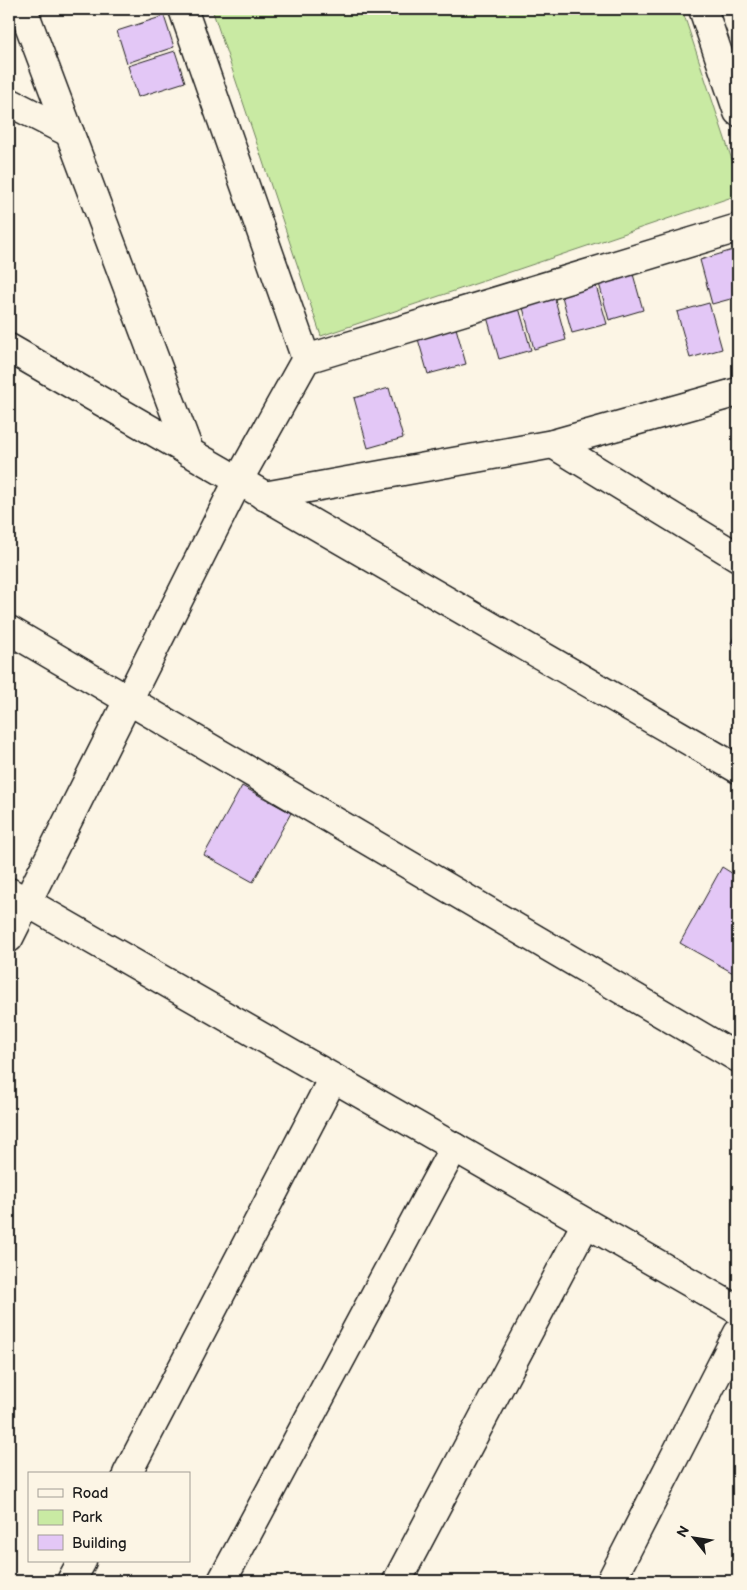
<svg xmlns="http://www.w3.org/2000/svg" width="747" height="1590" viewBox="0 0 747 1590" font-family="'Balsamiq Sans',sans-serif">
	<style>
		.green { fill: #c9eaa3; stroke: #728360 }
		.building { fill: #e3c7f6; stroke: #1c1c1c }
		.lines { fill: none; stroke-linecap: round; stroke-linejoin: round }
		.minor-casing { stroke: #1c1c1c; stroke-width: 31 }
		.minor { stroke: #fcf5e5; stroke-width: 28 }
	</style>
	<rect width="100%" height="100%" fill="#fcf5e5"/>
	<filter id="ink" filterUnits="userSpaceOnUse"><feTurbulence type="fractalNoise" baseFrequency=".02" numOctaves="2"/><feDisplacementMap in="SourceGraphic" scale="10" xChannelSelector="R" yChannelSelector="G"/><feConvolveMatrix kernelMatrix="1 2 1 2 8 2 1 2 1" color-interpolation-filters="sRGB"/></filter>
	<g filter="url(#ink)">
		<path class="green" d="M212,9h470l56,169v17l-417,141z"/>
		<g class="building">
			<path d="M164,16l10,31 -47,16 -10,-32z"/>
			<path d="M175,51l10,31 -47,15 -10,-31z"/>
			<path d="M733,250l5,18v29l-26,7 -12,-44z"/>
			<path d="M631,267l12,43 -34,10 -12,-44z"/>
			<path d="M594,279l13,45 -35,9 -12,-44z"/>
			<path d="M553,292l13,48 -32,9 -13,-49z"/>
			<path d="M517,301l14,49 -32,9 -14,-49z"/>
			<path d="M709,303l13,46 -32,9 -13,-46z"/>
			<path d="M454,321l12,43 -38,10 -12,-42z"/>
			<path d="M389,388l14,50 -35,10 -14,-50z"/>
			<path d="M738,629v18l-7,-4z"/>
			<path d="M242,786l49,27 -38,69 -49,-27z"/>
			<path d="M722,867l16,10v91l-3,6 -55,-31z"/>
		</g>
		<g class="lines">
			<g class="minor-casing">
				<g id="minor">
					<path d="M23,9l167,444"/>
					<path d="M183,9l123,350 432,-131"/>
					<path d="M703,9l35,103"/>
					<path d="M9,102l61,31"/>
					<path d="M9,348l729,421"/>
					<path d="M553,444l185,113"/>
					<path d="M264,496l289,-52 185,-52"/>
					<path d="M9,630l729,428"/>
					<path d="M9,892l729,418"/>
					<path d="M9,938l229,-457 68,-122"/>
					<path d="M127,1474l206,-396"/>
					<path d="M71,1581l11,-20"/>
					<path d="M222,1581l232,-434"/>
					<path d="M397,1581l189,-358"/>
					<path d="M611,1581l127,-248"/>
				</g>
			</g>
			<use href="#minor" class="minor"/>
		</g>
	</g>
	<rect width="747" height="1590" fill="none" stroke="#fcf5e5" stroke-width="30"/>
	<rect x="15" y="15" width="717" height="1560" fill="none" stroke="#1c1c1c" stroke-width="2" filter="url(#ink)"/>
	<rect x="28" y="1472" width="162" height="90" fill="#fcf5e5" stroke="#a29e95"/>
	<rect x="38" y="1489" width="25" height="8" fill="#fcf5e5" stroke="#a29e95"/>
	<text x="72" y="1498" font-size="15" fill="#1c1c1c">Road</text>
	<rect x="38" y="1510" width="25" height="15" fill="#c9eaa3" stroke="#a29e95"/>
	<text x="72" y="1522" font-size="15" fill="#1c1c1c">Park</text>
	<rect x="38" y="1535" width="25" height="15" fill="#e3c7f6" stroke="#a29e95"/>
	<text x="72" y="1548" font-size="15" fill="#1c1c1c">Building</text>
	<g transform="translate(694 1538) rotate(300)" stroke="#fcf5e5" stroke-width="4" paint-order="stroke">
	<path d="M0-4L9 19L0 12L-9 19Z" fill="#1c1c1c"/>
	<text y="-8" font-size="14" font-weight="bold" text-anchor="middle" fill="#1c1c1c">N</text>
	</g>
</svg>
